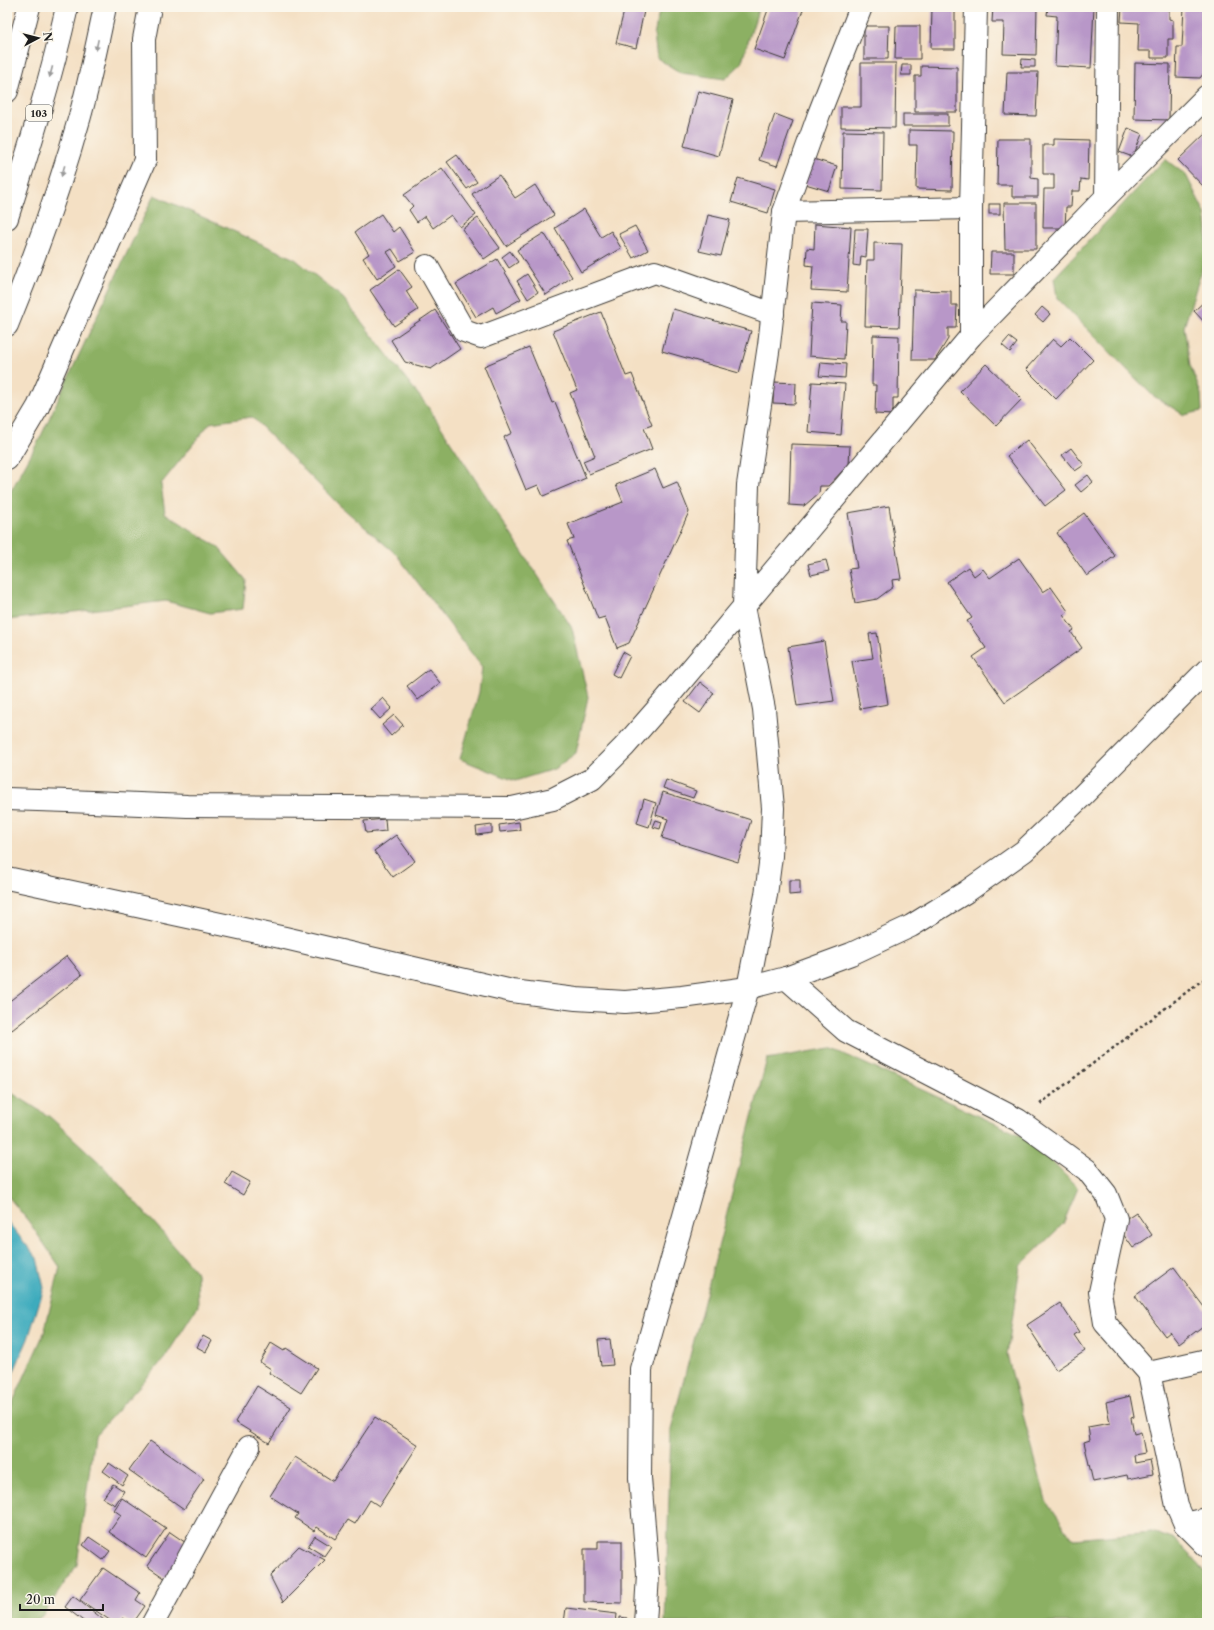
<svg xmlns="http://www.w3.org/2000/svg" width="1214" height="1630" viewBox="0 0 1214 1630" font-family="'Libre Caslon Text',serif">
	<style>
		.forest { fill: #8cb064; stroke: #546640 }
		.water { fill: #3eabbd; stroke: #2d646c }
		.building { fill: #b897c8 }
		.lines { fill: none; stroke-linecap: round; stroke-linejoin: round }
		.minor-casing { stroke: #3c3935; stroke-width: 24 }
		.highway-casing { stroke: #3c3935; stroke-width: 24 }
		.path { stroke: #3c3935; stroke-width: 2.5; stroke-dasharray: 3 3; stroke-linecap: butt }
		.minor { stroke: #fff; stroke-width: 22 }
		.highway { stroke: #fff; stroke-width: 22 }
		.oneway { fill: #999 }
		.labels { text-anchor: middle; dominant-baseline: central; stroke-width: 4; stroke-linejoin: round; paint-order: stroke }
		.shield { fill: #fbf7ec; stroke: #5f5e5a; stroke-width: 1 }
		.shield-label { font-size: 10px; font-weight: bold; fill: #1c1c1c }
	</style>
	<rect width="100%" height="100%" fill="#fbf7ec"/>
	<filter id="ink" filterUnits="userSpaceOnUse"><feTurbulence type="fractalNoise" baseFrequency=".025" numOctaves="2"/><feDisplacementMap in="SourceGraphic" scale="8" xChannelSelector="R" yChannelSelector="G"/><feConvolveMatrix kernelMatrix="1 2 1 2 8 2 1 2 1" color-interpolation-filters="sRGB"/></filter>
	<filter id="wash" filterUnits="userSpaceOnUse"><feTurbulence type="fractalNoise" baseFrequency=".012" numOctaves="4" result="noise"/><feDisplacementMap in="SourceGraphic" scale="16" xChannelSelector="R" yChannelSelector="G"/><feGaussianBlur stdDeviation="0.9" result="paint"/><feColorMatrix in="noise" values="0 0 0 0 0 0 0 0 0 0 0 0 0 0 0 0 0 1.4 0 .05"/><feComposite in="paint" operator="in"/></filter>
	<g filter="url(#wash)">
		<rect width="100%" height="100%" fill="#f4e0c4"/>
		<g class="forest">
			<path d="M660,7h99l-18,57 -16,15 -44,-6 -24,-15 -3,-23z"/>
			<path d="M1165,159l21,16 19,38 2,15v25l-23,74 6,38 11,29 1,17 -18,4 -32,-20 -95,-97 -3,-20z"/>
			<path d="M154,195l141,64 48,39 85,109 144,221 16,69 -12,56 -22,16 -39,12 -55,-22 19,-67 3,-25 -86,-113 -58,-50 -86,-87 -42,6 -49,61 4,29 53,34 28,33 -3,29 -33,4 -44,-12 -159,19v-122l33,-60z"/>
			<path d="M831,1048l198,91 49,49 -15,36 -43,42 -13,89 39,145 27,39 79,-7 23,8 32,33v50h-542l6,-194 96,-370z"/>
			<path d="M7,1090l43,27 50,46 56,62 41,48 1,33 -34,53 -70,77 -17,129 -35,51 -10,7h-25v-208l37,-82 16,-66 -31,-45 -22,-27z"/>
		</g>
		<path class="water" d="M7,1221l30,37 7,30 -16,51 -21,48z"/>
		<g id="blocks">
			<g class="building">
				<path d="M625,7l19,4 -8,37 -20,-5z"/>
				<path d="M769,7h35l-19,53 -31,-11z"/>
				<path d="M932,7h23v42h-24z"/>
				<path d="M993,7h44l-1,48 -33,-1 1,-32h-12z"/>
				<path d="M1048,7h46l-3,61 -36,-2 2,-50 -10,-1z"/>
				<path d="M1122,7h47v12l4,1v19h-5v19h-17v-7h-13l1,-28 -18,-1z"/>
				<path d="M1184,7h23v62l-7,9 -24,-1 1,-30h5z"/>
				<path d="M864,26h25l-1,33h-24z"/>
				<path d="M896,26h24v33h-25z"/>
				<path d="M1022,59l13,1v7h-14z"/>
				<path d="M861,63h35l-1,65 -54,-1v-20h20z"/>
				<path d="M1135,63l35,1 -1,56 -35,-1z"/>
				<path d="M902,65h9v10h-10z"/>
				<path d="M921,66l36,1v45h-42v-36h6z"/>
				<path d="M1007,72h31l-2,44 -31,-1z"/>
				<path d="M698,91l35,9 -14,56 -35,-10z"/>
				<path d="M775,114l18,7 -16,45 -18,-6z"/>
				<rect x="903" y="114" width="45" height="12"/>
				<path d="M1128,128l14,6 -9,23 -14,-5z"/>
				<path d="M909,130l44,1 -1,59 -36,-1 1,-44h-8z"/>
				<path d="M843,131l40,1 -1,58 -40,-1z"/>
				<path d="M1207,132v52l-3,3 -26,-27z"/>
				<path d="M998,139h33v39l7,1v18h-26v-12h-15z"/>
				<path d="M1054,139l35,1 -1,40 -7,-1 -1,12h-8l-1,16h-5l-1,21h-22l1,-39h10v-15h-11v-29h11z"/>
				<path d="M457,155l20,27 -10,7 -20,-27z"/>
				<path d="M810,158l27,8 -8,25 -27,-8z"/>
				<path d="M442,168l34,47 -16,12 -9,-12 -18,13 -8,-12 -8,6 -8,-12 4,-4 -9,-11z"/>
				<path d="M499,175l16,23 20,-13 19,30 -48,31 -34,-52z"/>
				<path d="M738,178l37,11 -7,24 -37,-11z"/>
				<path d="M1004,203h32v46h-31z"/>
				<rect x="989" y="204" width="11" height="10"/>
				<path d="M584,209l17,28 10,-6 10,17 -40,24 -26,-44z"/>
				<path d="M381,214l12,18 6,-5 16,25 -15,9 -8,-12 -5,3 9,14 -19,13 -14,-21 6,-4 -14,-22z"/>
				<path d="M708,215l22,5 -9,36 -22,-5z"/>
				<path d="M478,218l22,30 -16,11 -22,-30z"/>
				<path d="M815,224l36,3 -4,65 -36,-2 2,-24 -7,-1 1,-17 7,1z"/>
				<path d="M635,226l13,24 -15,8 -14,-24z"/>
				<path d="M855,229h13l-2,28 -5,-1 -1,10 -7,-1z"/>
				<path d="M544,233l28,44 -26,18 -29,-45z"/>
				<path d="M874,243l28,1 -3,83 -34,-1 2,-66h7z"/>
				<path d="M510,251l8,11 -9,6 -7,-11z"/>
				<path d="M991,252h23v22h-24z"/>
				<path d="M497,259l24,40 -25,14 -3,-6 -17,10 -20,-33z"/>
				<path d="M399,269l13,18 -6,4 12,19 -24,16 -24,-36z"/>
				<path d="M527,274l11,18 -10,7 -11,-18z"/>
				<path d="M914,290l37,1v14h6l-1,23h-8v11l-13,21h-23z"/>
				<path d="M1207,299v26l-13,-14z"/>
				<path d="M812,303l30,2 -1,16h5l-2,38 -35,-3z"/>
				<path d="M1042,307l8,7 -7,8 -8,-7z"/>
				<path d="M673,309l78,22 -12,42 -77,-22z"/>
				<path d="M435,310l25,39 -29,20 -26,-7 -14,-22z"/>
				<path d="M601,312l25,64 6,-2 20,51 -8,3 8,21 -63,25 -6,-13 12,-5 -25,-63 7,-3 -24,-59z"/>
				<path d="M873,335l26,1 -1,62h-5v17l-18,-1 1,-29h-4z"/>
				<path d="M1009,337l8,6 -7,9 -8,-7z"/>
				<path d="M1070,337l23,23 -37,39 -30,-30 27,-30 8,7z"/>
				<path d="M529,347l23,56 3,-1 31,76 -43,18 -5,-11 -12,5 -22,-53 8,-4 -28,-67z"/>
				<path d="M821,362l25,2 -1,14 -26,-2z"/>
				<path d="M986,364l36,35 -26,27 -36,-35z"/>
				<path d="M774,382l22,1 -1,21 -22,-1z"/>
				<path d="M812,382l33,2 -4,51 -33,-3z"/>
				<path d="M1027,440l39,50 -21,16 -38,-50z"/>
				<path d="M791,444l59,2 -1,18 -21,22h-8l-1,7 -15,13 -15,-1z"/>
				<path d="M1071,448l13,17 -9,6 -13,-16z"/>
				<path d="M655,469l8,19 14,-6 12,30 -60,131 -12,5 -12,-31 -7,2 -31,-78 7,-2 -6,-15 55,-22 -7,-17z"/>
				<path d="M1088,475l5,7 -12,10 -6,-7z"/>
				<path d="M889,506l12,73 -9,1 1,7 -16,12 -22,4 -6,-34 8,-1 -9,-55z"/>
				<path d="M1084,513l31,43 -28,20 -30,-43z"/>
				<path d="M1019,558l24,34 8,-5 17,24 -5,4 11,15 -3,2 11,16 -77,54 -32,-45 13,-9 -19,-27 5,-3 -25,-36 21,-15 6,9 9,-7 7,9z"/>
				<path d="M826,560l3,11 -18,4 -3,-11z"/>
				<path d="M877,633l11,71 -28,5 -8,-48 21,-3 -4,-24z"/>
				<path d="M824,641l10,60 -37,5 -9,-59z"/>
				<path d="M623,652l7,4 -11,22 -7,-4z"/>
				<path d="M429,669l11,14 -22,17 -11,-14z"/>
				<path d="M700,682l14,11 -14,20 -15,-11z"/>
				<path d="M383,698l9,10 -12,11 -9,-10z"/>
				<path d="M394,715l9,10 -12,11 -9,-11z"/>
				<path d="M666,780l30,11 -3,7 -30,-10z"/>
				<path d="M663,792l88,28 -13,42 -76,-24 6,-19 -12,-4z"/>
				<path d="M644,799l12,4 -7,24 -12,-4z"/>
				<path d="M385,819l1,12 -20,2 -2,-12z"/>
				<path d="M656,820l6,2 -2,7 -7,-2z"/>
				<path d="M519,822l1,8 -20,2 -1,-7z"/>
				<path d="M492,825v8l-15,2 -1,-8z"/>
				<path d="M396,835l19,26 -22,16 -19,-26z"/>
				<path d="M789,880h11v14l-11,1z"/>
				<path d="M67,956l15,19 -70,55 -5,-6v-21z"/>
				<path d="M232,1172l18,10 -7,13 -18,-11z"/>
				<path d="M1136,1212l16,23 -19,13 -10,-14 1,-14z"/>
				<path d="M1174,1267l33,44v12l-28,21 -9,-12 -5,4 -30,-40z"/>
				<path d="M1060,1303l19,29 -5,3 11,16 -29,19 -29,-45z"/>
				<path d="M203,1336l9,5 -6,11 -9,-5z"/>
				<path d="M610,1339l3,26 -12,1 -3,-26z"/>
				<path d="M271,1343l13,8 2,-3 31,20 -16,25 -32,-20 2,-4 -11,-7z"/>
				<path d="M257,1386l34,21 -22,36 -34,-21z"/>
				<path d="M1130,1396l4,21 -3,1 3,16 7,-2 4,21 -11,2 1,8 15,-3 3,14 -25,5 -1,-4 -34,7 -9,-40 6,-2 -2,-13 22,-4 -4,-21z"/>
				<path d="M375,1417l43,28 -39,61 -9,-6 -15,24 -7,-4 -13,19 -18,-12 -3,4 -19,-13 3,-4 -28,-18 25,-39 38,24z"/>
				<path d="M150,1441l54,38 -20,30 -55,-39z"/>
				<path d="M109,1463l19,13 -6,9 -19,-14z"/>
				<path d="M113,1484l11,7 -9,14 -12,-7z"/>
				<path d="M122,1498l44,30 -20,30 -37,-26 12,-17 -7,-5z"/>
				<path d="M170,1532l19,13 -23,34 -19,-13z"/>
				<path d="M315,1536l16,10 -7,10 -16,-10z"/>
				<path d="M89,1537l21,14 -7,9 -20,-15z"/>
				<path d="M598,1541h24v62l-38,-1v-53h14z"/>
				<path d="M299,1546l26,14 -42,42 -13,-26z"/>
				<path d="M103,1568l37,25 -4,7 9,6 -12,17h-3l-7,-5 -4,5h-5l-34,-23z"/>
				<path d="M73,1596l31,24 -2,3h-16l-21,-16z"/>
				<path d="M566,1608l51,6 -1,9h-52z"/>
				<path d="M620,1617l7,1 -1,5h-6z"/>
			</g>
		</g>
	</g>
	<g filter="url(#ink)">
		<use href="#blocks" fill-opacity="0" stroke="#3c3935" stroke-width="1"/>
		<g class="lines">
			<g class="minor-casing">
				<g id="minor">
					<path d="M1106,197l2,-190"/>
					<path d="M784,212l187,-4"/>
					<path d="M427,266l37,65 17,6 174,-65 118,42"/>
					<path d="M971,336v-128l5,-201"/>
					<path d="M7,459l31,-52 107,-247 -1,-121 6,-32"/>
					<path d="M7,799l61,2 119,5 325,2 41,-9 39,-20 32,-32 43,-49 304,-362 135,-139 101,-101"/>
					<path d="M7,878l278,60 227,53 64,8 49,3 57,-5 66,-9 38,-10 65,-24 60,-28 55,-34 58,-41 57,-54 126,-127"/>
					<path d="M786,978l60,53 172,89 69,50 19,24 10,25 -16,73 5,31 44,50"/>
					<path d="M1207,1360l-58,13 28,133 8,18 22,22"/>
					<path d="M1185,1524l22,-5"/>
					<path d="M153,1623l96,-176"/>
					<path d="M645,1623l3,-48 -8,-97 1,-109 107,-381 18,-93 5,-39 2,-48 -9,-99 -20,-103 4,-121 21,-140 15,-133 35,-98 42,-107"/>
				</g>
			</g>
			<g class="highway-casing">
				<g id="highway">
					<path d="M7,91l22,-84"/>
					<path d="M7,218c22,-69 44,-139 60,-211"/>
					<path d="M7,325c28,-68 53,-137 73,-209 10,-36 17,-72 25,-109"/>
				</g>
			</g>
			<path class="path" d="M1040,1104l161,-123 6,-3"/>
			<use href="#minor" class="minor"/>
			<use href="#highway" class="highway"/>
		</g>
		<defs><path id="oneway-solid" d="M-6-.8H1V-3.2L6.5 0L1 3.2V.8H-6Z"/></defs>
		<g class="oneway">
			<use href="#oneway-solid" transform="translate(97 45) rotate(102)"/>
			<use href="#oneway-solid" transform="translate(51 72) rotate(105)"/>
			<use href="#oneway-solid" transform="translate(63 171) rotate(107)"/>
		</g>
	</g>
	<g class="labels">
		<rect class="shield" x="26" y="105" width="26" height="16" rx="3"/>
		<g class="shield-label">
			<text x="39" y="113">103</text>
		</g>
	</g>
	<rect width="1214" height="1630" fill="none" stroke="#fbf7ec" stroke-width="24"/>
	<g transform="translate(38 38) rotate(83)" stroke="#fbf7ec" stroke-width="3" paint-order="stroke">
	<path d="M0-3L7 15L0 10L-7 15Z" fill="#1c1c1c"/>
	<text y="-6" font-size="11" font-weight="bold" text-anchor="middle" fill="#1c1c1c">N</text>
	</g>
	<path d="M20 1604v6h83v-6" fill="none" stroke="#1c1c1c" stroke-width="2"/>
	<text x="26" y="1604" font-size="12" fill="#1c1c1c" stroke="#fbf7ec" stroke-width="3" paint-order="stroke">20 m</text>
</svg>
